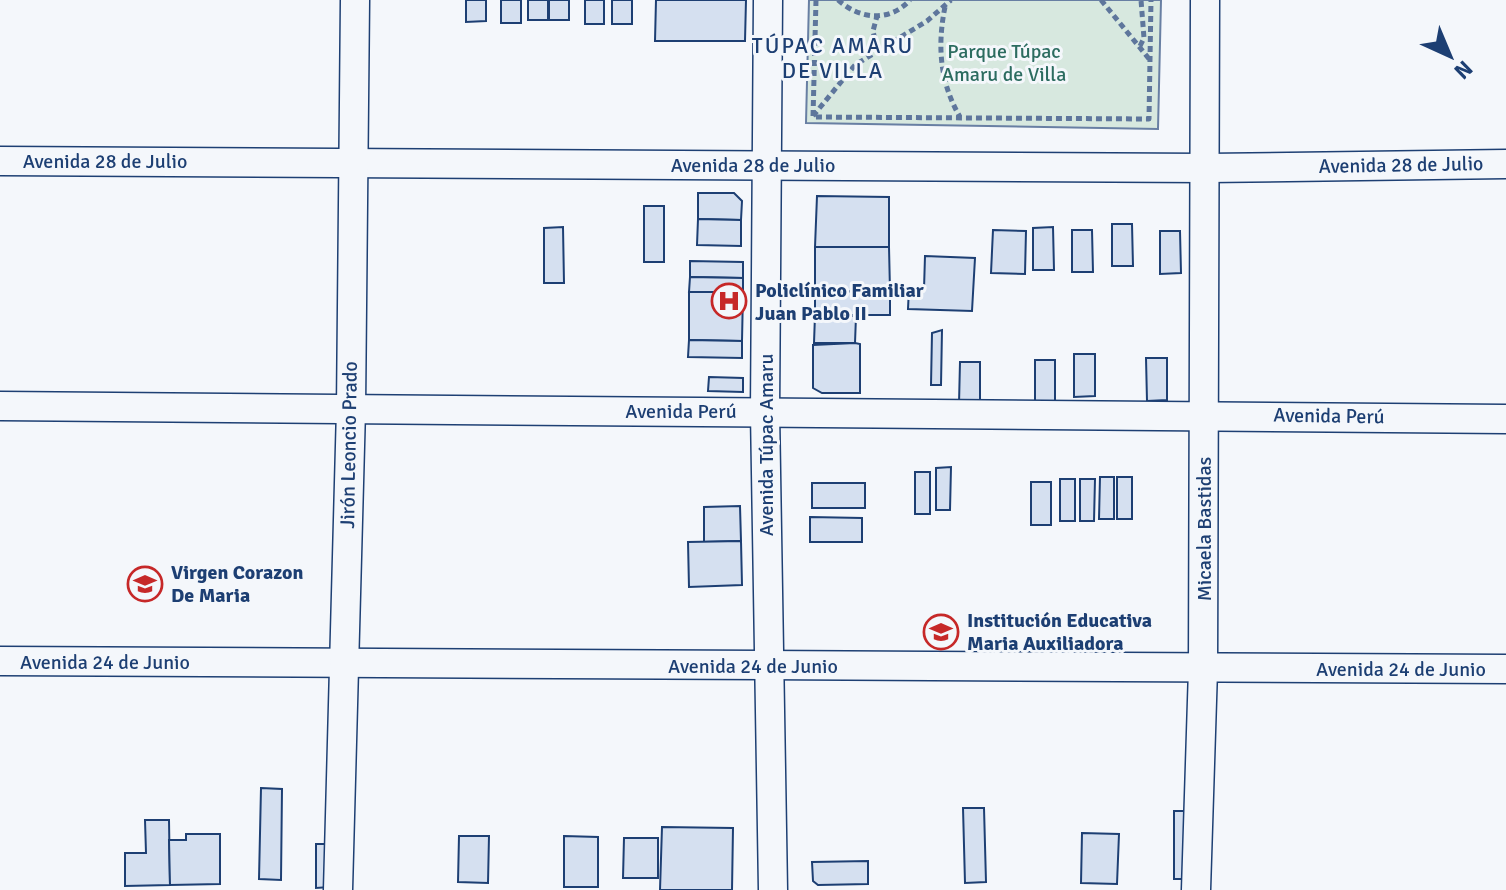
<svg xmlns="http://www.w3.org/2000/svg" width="1506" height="890" viewBox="0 0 1506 890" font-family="Signika,sans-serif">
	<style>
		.green { fill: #d7e8df; stroke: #687fa3; stroke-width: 2 }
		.building { fill: #d5e0f0; stroke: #1d3f73; stroke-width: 2 }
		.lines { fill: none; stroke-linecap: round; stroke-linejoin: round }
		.minor-casing { stroke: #1d3f73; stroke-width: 31 }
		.path { stroke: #5e769c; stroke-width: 5; stroke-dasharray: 6 4; stroke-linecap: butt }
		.minor { stroke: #f4f7fb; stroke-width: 28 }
		.labels { text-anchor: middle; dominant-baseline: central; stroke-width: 6; stroke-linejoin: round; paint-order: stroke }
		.park-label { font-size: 20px; fill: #2c6c60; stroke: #f4f7fb }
		.street-label { font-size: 20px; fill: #1d3f73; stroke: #f4f7fb }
		.poi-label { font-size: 20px; font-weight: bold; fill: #1d3f73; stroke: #f4f7fb; text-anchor: start }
		.neighbourhood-label { font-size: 22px; letter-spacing: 2px; fill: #1d3f73; stroke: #f4f7fb }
	</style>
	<rect width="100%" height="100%" fill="#f4f7fb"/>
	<path class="green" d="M809,0h352l-3,129 -352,-6z"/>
	<g class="building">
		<path d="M466,0h20v21l-20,1z"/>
		<rect x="501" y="0" width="20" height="23"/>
		<rect x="528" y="0" width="20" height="20"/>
		<rect x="549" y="0" width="20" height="20"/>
		<rect x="585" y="0" width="19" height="24"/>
		<rect x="612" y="0" width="20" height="24"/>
		<path d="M656,0h90l-1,41h-90z"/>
		<path d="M698,193h36l8,8 -1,19 -43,-1z"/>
		<path d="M817,196l72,1v50h-74z"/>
		<rect x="644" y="206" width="20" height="56"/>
		<path d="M698,219l43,1v26l-44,-1z"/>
		<path d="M1112,224h20l1,42h-21z"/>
		<path d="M563,227l1,56h-20v-55z"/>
		<path d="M1053,227l1,43h-21v-42z"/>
		<path d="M993,230l33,1 -1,43 -34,-1z"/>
		<path d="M1072,230h20l1,42h-21z"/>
		<path d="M1160,231h20l1,42 -21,1z"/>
		<path d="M815,247h74l1,44 -75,1z"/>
		<path d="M925,256l50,2 -3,53 -64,-2 1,-21 15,1z"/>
		<path d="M690,261l53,1v16l-53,-1z"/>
		<path d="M690,277l53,1v14h-54z"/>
		<path d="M890,291v24h-75v-23z"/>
		<path d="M689,292h54l-1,49 -53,-1z"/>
		<path d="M815,315l41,1 -1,27h-41z"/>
		<path d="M942,330l-1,55h-10l1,-52z"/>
		<path d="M689,340l53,1v17l-54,-1z"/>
		<path d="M855,343l5,1v49h-38l-9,-5v-43z"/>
		<path d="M1074,354h21v42l-21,1z"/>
		<path d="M1146,358h21v42l-20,1z"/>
		<rect x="1035" y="360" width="20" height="42"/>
		<path d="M960,362h20v42h-21z"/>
		<path d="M709,377l34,1v14l-35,-1z"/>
		<path d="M951,467l-1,43h-14v-42z"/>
		<rect x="915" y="472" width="15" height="42"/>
		<path d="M1100,477h14v42h-15z"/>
		<rect x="1117" y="477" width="15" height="42"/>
		<rect x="1060" y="479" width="15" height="42"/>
		<path d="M1080,479h15l-1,42h-14z"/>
		<rect x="1031" y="482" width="20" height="43"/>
		<rect x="812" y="483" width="53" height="25"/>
		<path d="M740,506l1,35 -37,1v-35z"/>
		<path d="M810,517l52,1v24h-52z"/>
		<path d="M741,541l1,44 -53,2 -1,-45z"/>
		<path d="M261,788l21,1 -1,91 -22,-1z"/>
		<path d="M963,808h21l2,74 -21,1z"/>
		<rect x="1174" y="811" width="14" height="68"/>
		<path d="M145,820h24l1,65 -45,1v-33h21z"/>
		<path d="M662,827l71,1 -1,62h-72z"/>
		<path d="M1082,833l37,1 -2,50 -36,-1z"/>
		<path d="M186,834h34v50l-50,1 -1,-45h17z"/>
		<path d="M459,836h30l-1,47 -30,-1z"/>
		<path d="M564,836l34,1v50h-34z"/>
		<path d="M624,838h34v40h-35z"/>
		<path d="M316,844h14v43l-14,1z"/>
		<path d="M868,861v23l-50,1 -5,-4 -1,-19z"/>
	</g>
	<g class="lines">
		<g class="minor-casing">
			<g id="minor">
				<path d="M768,0l-3,412 8,478"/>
				<path d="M0,161l1207,7 299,-4"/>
				<path d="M0,406l1506,13"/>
				<path d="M0,661l1506,8"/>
				<path d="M338,890l13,-481 4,-409"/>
				<path d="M1196,890l7,-221 2,-669"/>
			</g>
		</g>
		<g class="path">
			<path d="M816,0l-3,117 336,2 2,-119"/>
			<path d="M838,0c21,19 51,23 72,0"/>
			<path d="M1101,0l49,60"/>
			<path d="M945,7c-8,39 -5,76 15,110"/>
			<path d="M1140,46l4,-8 -3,-38"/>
			<path d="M877,49l-4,-18 4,-15"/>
			<path d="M813,116l42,-51 72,-44 24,-21"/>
		</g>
		<use href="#minor" class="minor"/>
	</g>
	<defs>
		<g id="hospital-ring" transform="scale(1.8)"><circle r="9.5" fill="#f4f7fb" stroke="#c62828" stroke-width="1.5"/><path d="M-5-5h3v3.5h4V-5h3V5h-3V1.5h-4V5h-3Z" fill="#c62828"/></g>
		<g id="school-ring" transform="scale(1.8)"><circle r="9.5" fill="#f4f7fb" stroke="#c62828" stroke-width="1.5"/><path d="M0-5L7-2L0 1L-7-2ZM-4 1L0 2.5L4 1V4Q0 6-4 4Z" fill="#c62828"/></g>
	</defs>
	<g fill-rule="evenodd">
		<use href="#hospital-ring" x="729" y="301"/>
		<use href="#school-ring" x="145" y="584"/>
		<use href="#school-ring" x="941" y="632"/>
	</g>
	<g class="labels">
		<g class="park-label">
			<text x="1004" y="51">Parque Túpac<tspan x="1004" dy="23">Amaru de Villa</tspan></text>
		</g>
		<g class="street-label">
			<text x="105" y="161">Avenida 28 de Julio</text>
			<text x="753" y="165">Avenida 28 de Julio</text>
			<text transform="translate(1401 165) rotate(-1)">Avenida 28 de Julio</text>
			<text x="681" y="411">Avenida Perú</text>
			<text transform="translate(1329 416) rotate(1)">Avenida Perú</text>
			<text transform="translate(349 445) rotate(-89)">Jirón Leoncio Prado</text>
			<text transform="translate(766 445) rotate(-90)">Avenida Túpac Amaru</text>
			<text transform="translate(1204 529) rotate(-90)">Micaela Bastidas</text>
			<text x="105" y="662">Avenida 24 de Junio</text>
			<text x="753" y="666">Avenida 24 de Junio</text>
			<text x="1401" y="669">Avenida 24 de Junio</text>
		</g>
		<g class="poi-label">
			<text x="755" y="290">Policlínico Familiar<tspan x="755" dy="23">Juan Pablo II</tspan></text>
			<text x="171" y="572">Virgen Corazon<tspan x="171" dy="23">De Maria</tspan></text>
			<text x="967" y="620">Institución Educativa<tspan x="967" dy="23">Maria Auxiliadora</tspan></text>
		</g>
		<g class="neighbourhood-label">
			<text x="833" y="45">TÚPAC AMARU<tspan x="833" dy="25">DE VILLA</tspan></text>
		</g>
	</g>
	<g transform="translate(1450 56) rotate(136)" stroke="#f4f7fb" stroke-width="6" paint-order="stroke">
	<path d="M0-6L14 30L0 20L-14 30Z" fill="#1d3f73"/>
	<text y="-12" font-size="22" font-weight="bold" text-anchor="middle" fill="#1d3f73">N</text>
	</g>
</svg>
